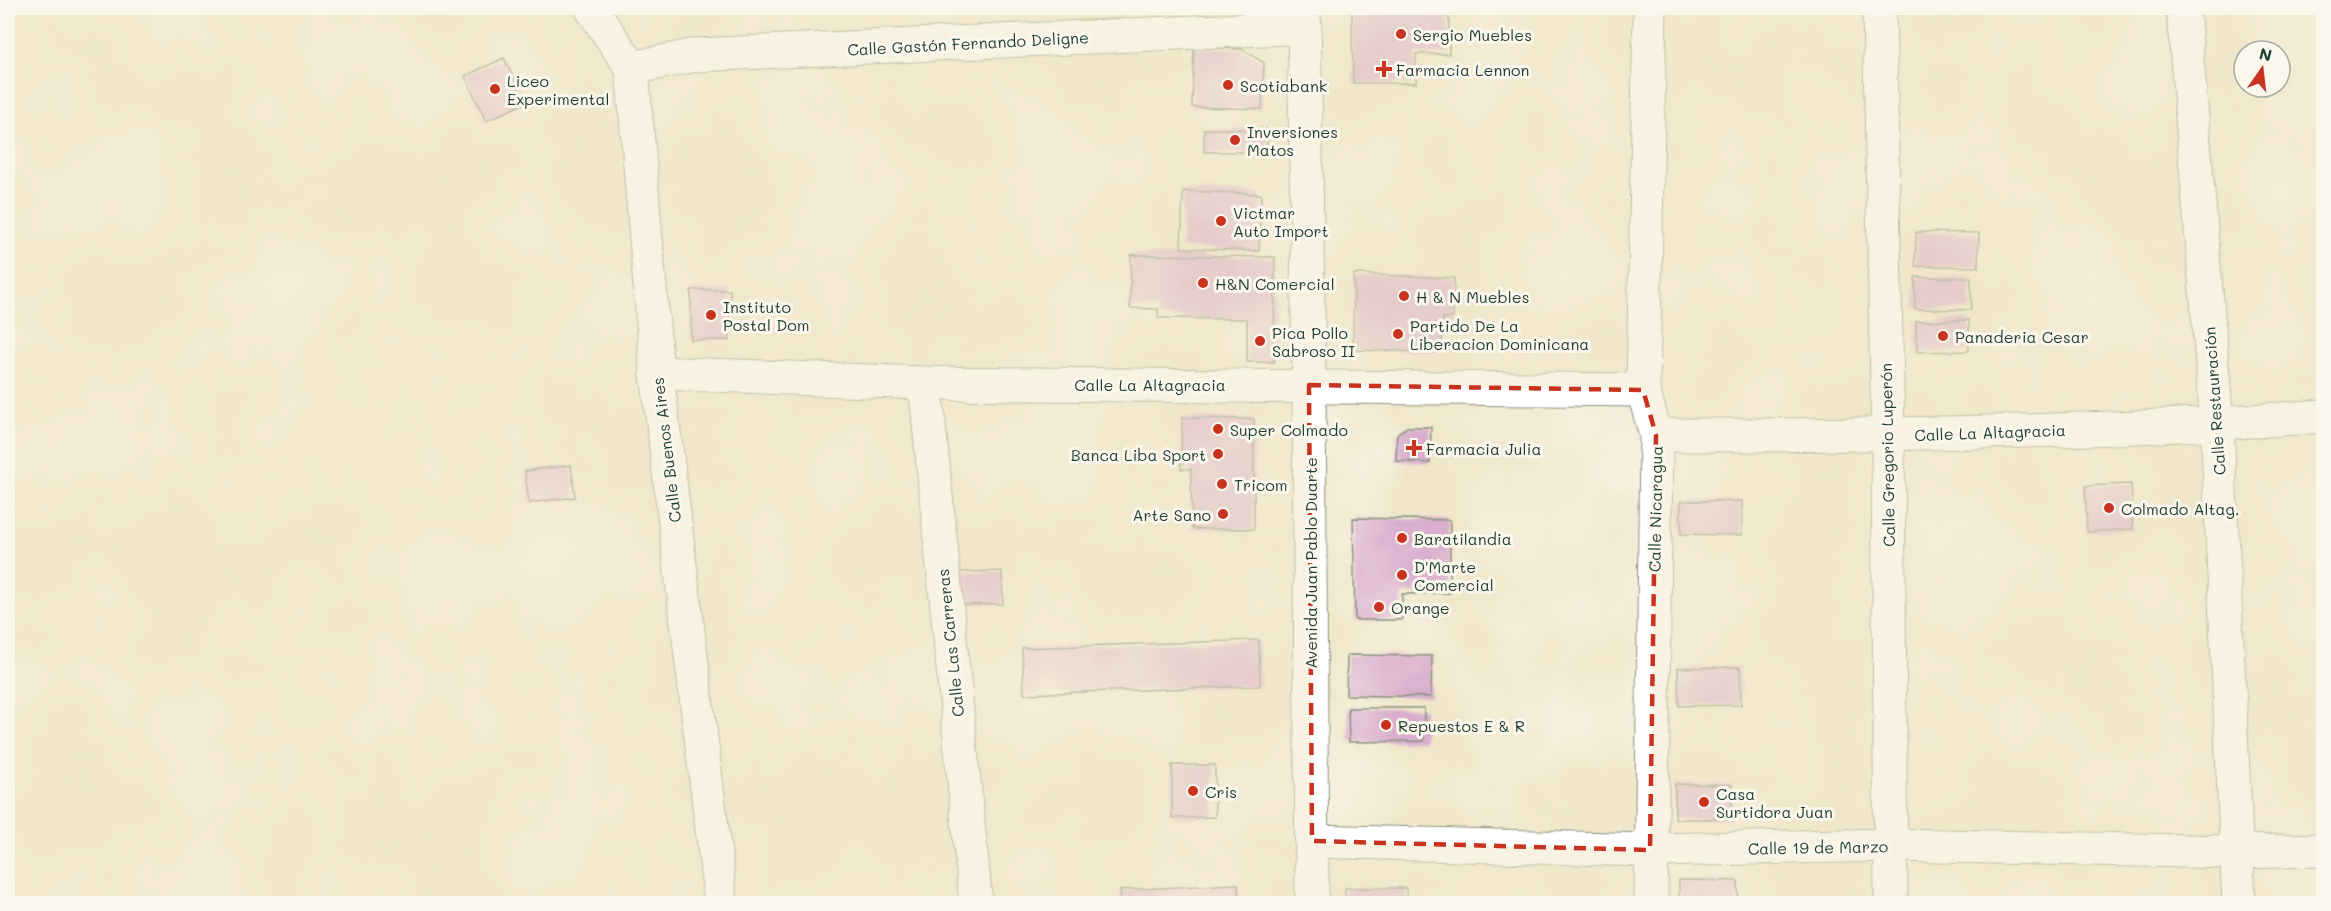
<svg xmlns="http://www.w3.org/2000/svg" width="2331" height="911" viewBox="0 0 2331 911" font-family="Mali,sans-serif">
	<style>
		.building { fill: #d9aece }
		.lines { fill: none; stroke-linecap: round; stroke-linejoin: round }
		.minor-casing { stroke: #889280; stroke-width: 35 }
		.secondary-casing { stroke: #889280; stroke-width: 35 }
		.minor { stroke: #fff; stroke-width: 33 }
		.secondary { stroke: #fff; stroke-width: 33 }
		.marked { fill: none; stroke: #c8321e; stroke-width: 4.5; stroke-dasharray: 12 8; stroke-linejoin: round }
		.poi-dot { fill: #c8321e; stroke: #fbf7ec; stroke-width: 2 }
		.labels { text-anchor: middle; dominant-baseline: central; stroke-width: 6; stroke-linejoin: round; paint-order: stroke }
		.poi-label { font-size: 16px; fill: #1f3d34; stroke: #fbf7ec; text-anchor: start }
		.street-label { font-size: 16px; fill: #1f3d34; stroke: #fbf7ec }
	</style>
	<rect width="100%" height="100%" fill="#fbf7ec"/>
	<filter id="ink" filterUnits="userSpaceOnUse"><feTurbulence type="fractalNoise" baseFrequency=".0167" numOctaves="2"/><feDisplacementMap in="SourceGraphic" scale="12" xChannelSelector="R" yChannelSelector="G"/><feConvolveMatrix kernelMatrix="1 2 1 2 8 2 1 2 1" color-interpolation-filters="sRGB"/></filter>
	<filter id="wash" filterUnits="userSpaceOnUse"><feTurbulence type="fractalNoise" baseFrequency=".008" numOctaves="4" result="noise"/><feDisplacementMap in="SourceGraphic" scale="24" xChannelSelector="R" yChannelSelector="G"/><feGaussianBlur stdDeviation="1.35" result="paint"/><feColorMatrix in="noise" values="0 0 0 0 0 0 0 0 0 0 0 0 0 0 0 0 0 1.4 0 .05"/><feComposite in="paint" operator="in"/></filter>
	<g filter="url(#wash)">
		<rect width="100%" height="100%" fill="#f0e7cb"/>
		<g id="blocks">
			<g class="building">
				<path d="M1352,8h72v6h25v40h-33v29h-63z"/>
				<path d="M1194,47l48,2 22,14 -2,46 -70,-2z"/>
				<path d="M504,58l21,45 -39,18 -21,-45z"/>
				<rect x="1204" y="129" width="63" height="23"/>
				<path d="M1183,191l78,3 -2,57 -78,-3z"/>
				<path d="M1916,232l63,1 -1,34 -63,-1z"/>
				<path d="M1131,255l144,2 -1,105h-27v-43l-89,-1v-9l-28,-1z"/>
				<path d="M1354,274l100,4 -1,40h-10l-1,34 -89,-2z"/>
				<path d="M1915,277l56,1v32l-56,-1z"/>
				<rect x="691" y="290" width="39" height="50"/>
				<path d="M1969,320v31l-52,1 -1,-31z"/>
				<path d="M1182,418l72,1v110h-62l-1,-60h-10z"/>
				<path d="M1407,427h24l-1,36 -34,-2 1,-27z"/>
				<path d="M571,465l4,32 -46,6 -4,-32z"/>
				<path d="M2131,484l2,45 -46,3 -2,-46z"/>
				<path d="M1681,501h61v34l-61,-1z"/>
				<path d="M1353,518l97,2v73l-48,1v26h-47z"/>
				<path d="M1002,571l1,33 -49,1v-33z"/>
				<path d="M1259,640l1,46 -236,8 -2,-46z"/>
				<path d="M1347,655l85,1 -1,41 -85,-2z"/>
				<path d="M1740,667l1,38 -62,1 -1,-38z"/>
				<path d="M1348,708h76v33l-75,1z"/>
				<path d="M1172,765h43v52l-43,1z"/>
				<path d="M1675,784l57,1v34h-57z"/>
				<path d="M1679,880l59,1v22h-59z"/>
				<path d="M1238,884l1,19h-118l-1,-13z"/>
				<path d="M1345,888h61l1,15h-62z"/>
			</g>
		</g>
	</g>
	<g filter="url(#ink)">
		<use href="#blocks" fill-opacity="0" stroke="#889280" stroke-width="1.5"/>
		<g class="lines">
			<g class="minor-casing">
				<g id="minor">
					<path d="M591,8l41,60 25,305 64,531"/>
					<path d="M1650,8l-7,382 13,45 -5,469"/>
					<path d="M1879,8l9,427 3,469"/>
					<path d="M2183,8l34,416 22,480"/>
					<path d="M632,68l64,-13 609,-28"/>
					<path d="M657,373l268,10 718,7"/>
					<path d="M925,383l51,521"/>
					<path d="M1656,435c223,0 445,-2 668,-19"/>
					<path d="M1312,841l338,9 241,-5 344,7 89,-2"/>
				</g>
			</g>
			<g class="secondary-casing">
				<path id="secondary" d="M1304,8l5,377 3,519"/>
			</g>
			<use href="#minor" class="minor"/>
			<use href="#secondary" class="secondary"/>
		</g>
	</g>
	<path d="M0 0H2331V911H0ZM1309,385l334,5 13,45 -6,415 -338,-9z" fill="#f0e7cb" fill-opacity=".55" fill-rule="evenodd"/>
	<path class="marked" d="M1309,385l334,5 13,45 -6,415 -338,-9z"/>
	<g class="poi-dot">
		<circle cx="1401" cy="34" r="6"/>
		<path d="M1381 60h6v6h6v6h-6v6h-6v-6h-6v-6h6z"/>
		<circle cx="1228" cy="85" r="6"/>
		<circle cx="495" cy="89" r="6"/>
		<circle cx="1235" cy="140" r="6"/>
		<circle cx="1221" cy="221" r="6"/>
		<circle cx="1203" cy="283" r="6"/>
		<circle cx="1404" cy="296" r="6"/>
		<circle cx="711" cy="315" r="6"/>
		<circle cx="1398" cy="334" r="6"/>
		<circle cx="1943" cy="336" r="6"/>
		<circle cx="1260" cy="341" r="6"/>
		<circle cx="1218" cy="429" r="6"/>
		<path d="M1411 439h6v6h6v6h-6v6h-6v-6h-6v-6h6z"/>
		<circle cx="1218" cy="454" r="6"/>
		<circle cx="1222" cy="484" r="6"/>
		<circle cx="2109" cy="508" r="6"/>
		<circle cx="1223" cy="514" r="6"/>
		<circle cx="1402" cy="538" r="6"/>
		<circle cx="1402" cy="575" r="6"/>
		<circle cx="1379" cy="607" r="6"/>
		<circle cx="1386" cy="725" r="6"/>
		<circle cx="1193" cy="791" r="6"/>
		<circle cx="1704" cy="802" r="6"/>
	</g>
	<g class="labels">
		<g class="poi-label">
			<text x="1413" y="34">Sergio Muebles</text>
			<text x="1396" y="69">Farmacia Lennon</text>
			<text x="507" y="80">Liceo<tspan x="507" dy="18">Experimental</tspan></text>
			<text x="1240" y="85">Scotiabank</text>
			<text x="1247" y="131">Inversiones<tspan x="1247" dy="18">Matos</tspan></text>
			<text x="1233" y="212">Victmar<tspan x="1233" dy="18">Auto Import</tspan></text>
			<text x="1215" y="283">H&amp;N Comercial</text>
			<text x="1416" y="296">H &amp; N Muebles</text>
			<text x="723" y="306">Instituto<tspan x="723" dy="18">Postal Dom</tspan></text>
			<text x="1410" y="325">Partido De La<tspan x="1410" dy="18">Liberacion Dominicana</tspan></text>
			<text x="1272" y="332">Pica Pollo<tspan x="1272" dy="18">Sabroso II</tspan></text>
			<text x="1955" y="336">Panaderia Cesar</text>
			<text x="1230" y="429">Super Colmado</text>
			<text x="1426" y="448">Farmacia Julia</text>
			<text x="1206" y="454" text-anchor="end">Banca Liba Sport</text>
			<text x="1234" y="484">Tricom</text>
			<text x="2121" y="508">Colmado Altag.</text>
			<text x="1211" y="514" text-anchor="end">Arte Sano</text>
			<text x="1414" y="538">Baratilandia</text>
			<text x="1414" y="566">D'Marte<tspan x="1414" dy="18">Comercial</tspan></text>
			<text x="1391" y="607">Orange</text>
			<text x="1398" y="725">Repuestos E &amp; R</text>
			<text x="1205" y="791">Cris</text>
			<text x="1716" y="793">Casa<tspan x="1716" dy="18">Surtidora Juan</tspan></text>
		</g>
		<g class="street-label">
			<text transform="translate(968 43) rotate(-3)">Calle Gastón Fernando Deligne</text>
			<text x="1150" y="384">Calle La Altagracia</text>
			<text transform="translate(2214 401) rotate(-94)">Calle Restauración</text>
			<text transform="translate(1990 432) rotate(-2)">Calle La Altagracia</text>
			<text transform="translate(666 450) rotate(-97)">Calle Buenos Aires</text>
			<text transform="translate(1887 455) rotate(-91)">Calle Gregorio Luperón</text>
			<text transform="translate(1655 509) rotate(-89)">Calle Nicaragua</text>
			<text transform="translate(1310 563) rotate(-90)">Avenida Juan Pablo Duarte</text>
			<text transform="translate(950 643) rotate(-96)">Calle Las Carreras</text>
			<text transform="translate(1818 847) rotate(-1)">Calle 19 de Marzo</text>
		</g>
	</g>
	<rect width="2331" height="911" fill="none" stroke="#fbf7ec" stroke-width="30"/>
	<g transform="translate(2262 69) rotate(14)"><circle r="28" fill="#fbf7ec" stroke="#a3ada2" stroke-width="1.5"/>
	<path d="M0-4.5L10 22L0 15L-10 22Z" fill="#c8321e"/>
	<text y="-9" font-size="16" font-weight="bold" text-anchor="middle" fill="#1f3d34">N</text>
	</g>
</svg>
